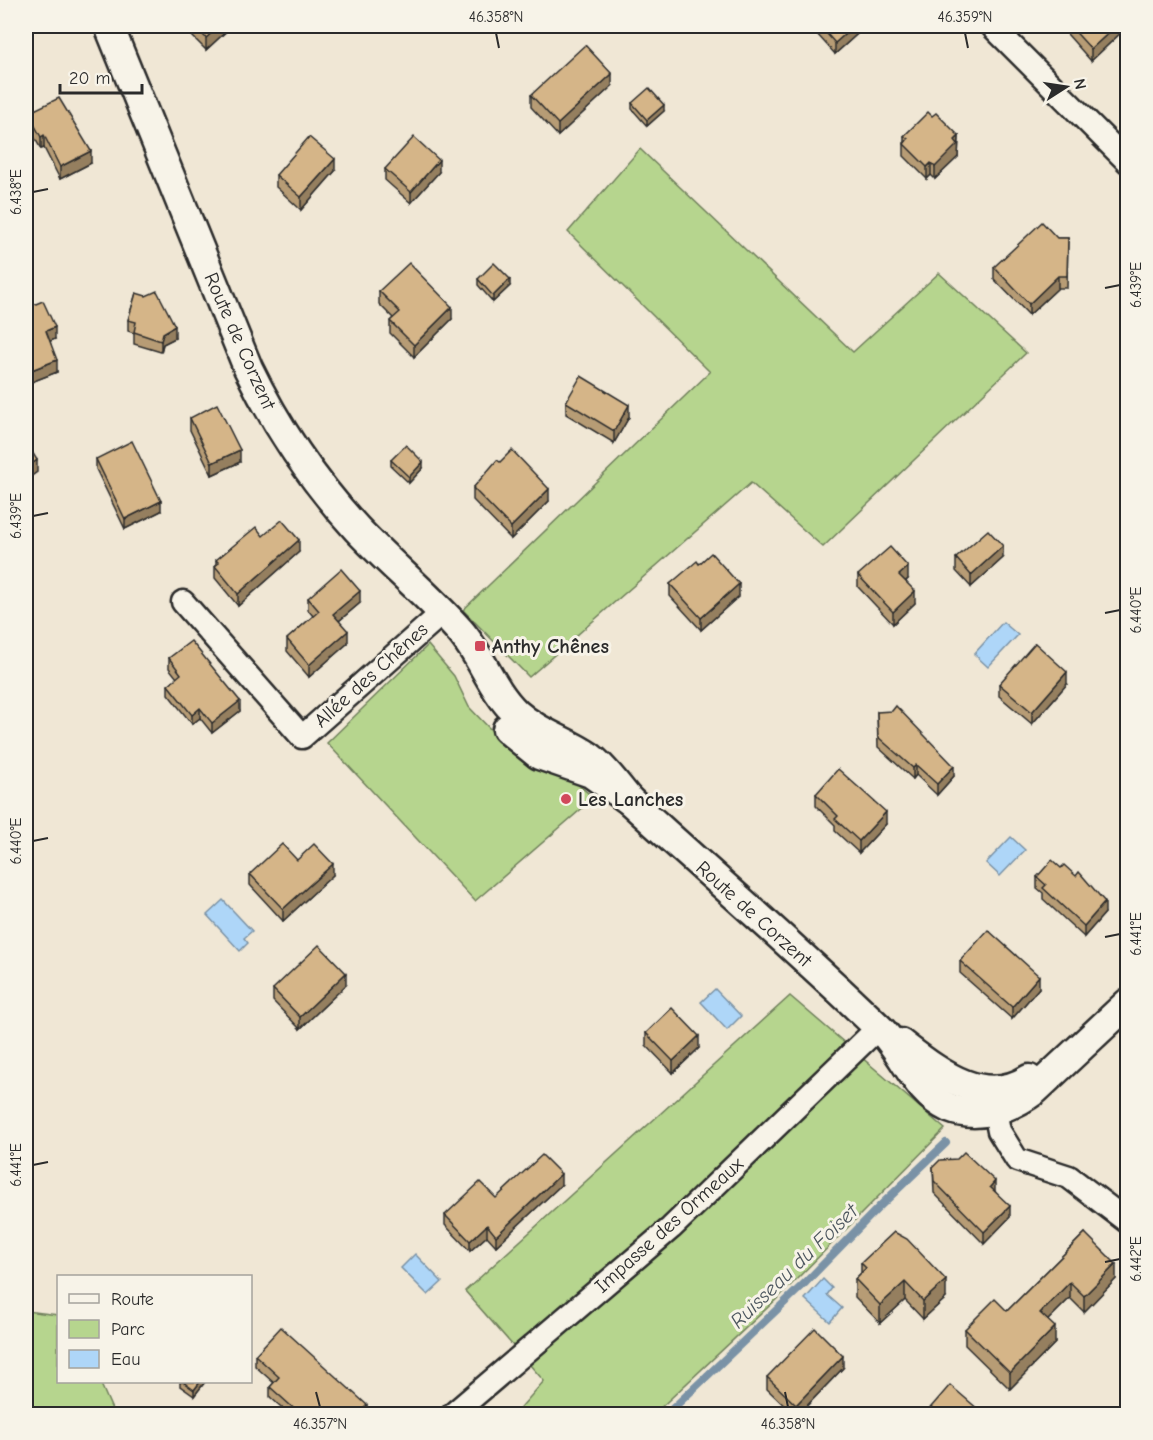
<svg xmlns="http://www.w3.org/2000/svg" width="1153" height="1440" viewBox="0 0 1153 1440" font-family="'Comic Neue',sans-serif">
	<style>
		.green { fill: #b6d58e; stroke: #70805c; stroke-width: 1.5 }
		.water { fill: #aed6f8; stroke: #7a92a6; stroke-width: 1.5 }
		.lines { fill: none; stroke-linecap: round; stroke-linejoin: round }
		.stream { stroke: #7a92a6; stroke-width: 8 }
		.minor-casing { stroke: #2b2b2b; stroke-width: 27 }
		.tertiary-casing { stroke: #2b2b2b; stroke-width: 33 }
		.minor { stroke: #f7f3e8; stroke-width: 22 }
		.tertiary { stroke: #f7f3e8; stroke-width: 28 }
		.wall { fill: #b79c75; stroke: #2b2b2b; stroke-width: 1.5 }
		.shaded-wall { fill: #957f5f; stroke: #2b2b2b; stroke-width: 1.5 }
		.building { fill: #d5b588; stroke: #2b2b2b; stroke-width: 1.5 }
		.ticks { fill: none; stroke: #2b2b2b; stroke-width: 2 }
		.poi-dot { fill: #d1495b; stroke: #f7f3e8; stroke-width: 2 }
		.labels { text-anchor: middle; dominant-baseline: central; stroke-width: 6; stroke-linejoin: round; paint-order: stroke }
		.street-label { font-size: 20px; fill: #2b2b2b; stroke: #f7f3e8 }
		.poi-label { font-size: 20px; font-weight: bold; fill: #2b2b2b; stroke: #f7f3e8; text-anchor: start }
		.water-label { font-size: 21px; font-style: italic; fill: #4c565e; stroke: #f7f3e8 }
		.neatline { fill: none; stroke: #2b2b2b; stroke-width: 2 }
		.ticks-label { font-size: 15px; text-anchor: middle; fill: #2b2b2b }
	</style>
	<rect width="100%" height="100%" fill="#f0e7d5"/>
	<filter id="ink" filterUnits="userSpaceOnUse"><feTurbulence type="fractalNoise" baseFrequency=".0167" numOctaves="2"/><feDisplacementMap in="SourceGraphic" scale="12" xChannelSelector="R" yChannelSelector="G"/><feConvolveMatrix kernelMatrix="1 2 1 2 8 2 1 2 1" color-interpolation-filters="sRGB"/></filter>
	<g filter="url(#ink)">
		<g class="green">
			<path d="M640,149l213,203 86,-79 87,80 -203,194 -72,-64 -222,194 -66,-67 247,-238 -142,-140z"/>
			<path d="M428,645l26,31 15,31 46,48 27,15 33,12 19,16 -119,103 -148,-158z"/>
			<path d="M790,996l155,133 -164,166 -127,119h-139l29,-33 -79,-90z"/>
			<path d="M26,1311l32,4v67h42l14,32h-88z"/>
		</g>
		<g class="water">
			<path d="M1003,622l15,13 -30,32 -14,-13z"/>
			<path d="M1011,837l14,13 -25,26 -14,-13z"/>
			<path d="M223,900l29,31 -8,7 4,5 -8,8 -33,-36z"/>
			<path d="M715,989l26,27 -14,14 -26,-28z"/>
			<path d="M415,1254l27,28 -14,13 -27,-27z"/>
			<path d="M823,1279l9,9 -5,7 15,13 -12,14 -25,-23z"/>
		</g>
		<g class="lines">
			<path class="stream" d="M667,1414l139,-132 73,-75 67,-64"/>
			<g class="minor-casing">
				<g id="minor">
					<path d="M992,26l136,136"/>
					<path d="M183,602l119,135 139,-123"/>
					<path d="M992,1096l7,35 18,29 52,17 59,45"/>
					<path d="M453,1414l218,-186 208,-201"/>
				</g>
			</g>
			<g class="tertiary-casing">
				<g id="tertiary">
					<path d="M109,26l139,342c28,58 65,113 109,161 33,35 71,66 103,102 22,25 31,58 56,82 22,20 49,27 74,44 15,11 27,29 39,43"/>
					<path d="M507,729l32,26 52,18 38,27c83,76 168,149 249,227 27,25 36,65 71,81 29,12 62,0 86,-18l93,-87"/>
					<path d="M900,1043c37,28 82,66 129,36"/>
				</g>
			</g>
			<use href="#minor" class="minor"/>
			<use href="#tertiary" class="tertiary"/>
		</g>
		<g class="wall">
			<path d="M182,26h50l-26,24z"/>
			<path d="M816,26h50l-31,28 -19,-21z"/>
			<path d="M873,26h14l-7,6z"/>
			<path d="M1060,26h68l-37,35z"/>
			<path d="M612,86l-54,50 -27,-29v-12z"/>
			<path d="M632,103l32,8 -17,15 -15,-17z"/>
			<path d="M28,113l63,50 -31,16 -16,-31 -3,1 -13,-23z"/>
			<path d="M932,116l27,20 -1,21 -23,22 -4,-4 -4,4 -23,-23v-20z"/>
			<path d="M385,169l54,3 -28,31 -26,-23z"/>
			<path d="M335,171l-34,39 -25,-23v-12z"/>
			<path d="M1057,238h11l-1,50h-9l-29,27 -35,-36v-12z"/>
			<path d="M478,279l32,7 -17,16 -15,-17z"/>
			<path d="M379,291l73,28 -38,38 -24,-24v-12l3,-3 -14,-14z"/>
			<path d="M136,293l39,45 -12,6 -2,8 -27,-8v-11l-6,-2v-11z"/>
			<path d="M26,308l29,31 -5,2 7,31 -28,11 -3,-8z"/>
			<path d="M566,402l63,15 -15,26 -48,-29z"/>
			<path d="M190,418l50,44 -28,13 -22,-45z"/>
			<path d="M96,459l65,52 -36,18 -29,-60z"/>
			<path d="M391,460l32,8 -14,15 -18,-17z"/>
			<path d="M500,462l49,39 -38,38 -38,-39v-12z"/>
			<path d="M263,536l36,16 -61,54 -23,-28v-12l1,-1v-5z"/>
			<path d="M956,558h47l-32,29 -15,-16z"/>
			<path d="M699,564l40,32 -38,34 -31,-34v-12z"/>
			<path d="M858,575l50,4 -2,2 9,22 -22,21 -35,-37z"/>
			<path d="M308,598l52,5 -21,18 9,22 -39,34 -22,-26v-12l26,-23 -5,-6z"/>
			<path d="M169,658l71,53 -28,22 -12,-15 -8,6 -24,-30v-9l9,-7 -8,-10z"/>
			<path d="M999,684h68l-35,40 -33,-28z"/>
			<path d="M877,712l77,64 -17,19 -21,-20 -3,4 -35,-32z"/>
			<path d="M816,794l70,30 -27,29 -24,-22v-6l-19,-19z"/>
			<path d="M297,860l36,15 -50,46 -33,-36v-11z"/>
			<path d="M1037,877l68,36 -21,24 -41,-38v-6l-6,-5z"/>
			<path d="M960,961l79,27 -27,31 -52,-46z"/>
			<path d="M346,985l-46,44 -27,-28v-12z"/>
			<path d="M646,1033l53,15 -26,25 -27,-28z"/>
			<path d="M1128,1120v18l-3,-3v-13z"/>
			<path d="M933,1167l62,24 15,26 -26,27 -50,-51z"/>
			<path d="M561,1185l-65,61 -9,-10 -17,15 -25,-26v-10l51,-17z"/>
			<path d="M1085,1233l31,46 -32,33 -14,-14 -22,22 7,23 -45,46 -45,-44v-16l42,-18z"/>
			<path d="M861,1263l85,35 -23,21 -18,-19 -25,23 -25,-26v-18l6,-6z"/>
			<path d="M255,1355l112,59h-78l-19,-17v-10l4,-4 -19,-17z"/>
			<path d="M843,1368l-44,46h-6l-26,-25v-12z"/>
			<path d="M180,1382h25l-11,14 -14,-10z"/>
		</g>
		<g class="shaded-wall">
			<path d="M219,26h13l-26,24v-12z"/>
			<path d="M854,26h12l-31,28v-11z"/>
			<path d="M880,26h7l-7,6z"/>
			<path d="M1116,26h12l-37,35v-12z"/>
			<path d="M612,74v12l-54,50v-12z"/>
			<path d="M664,105v6l-17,15v-6z"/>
			<path d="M44,135v13l-3,1v-12z"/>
			<path d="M959,136l-1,21 -23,22v-12l20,-27z"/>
			<path d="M91,151v12l-31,16v-12z"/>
			<path d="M335,159v12l-34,39v-13z"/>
			<path d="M439,160v12l-28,31v-11z"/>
			<path d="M931,163v12l-4,4v-12z"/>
			<path d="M1058,276v12l-29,27v-11z"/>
			<path d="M510,279v7l-17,16v-6z"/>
			<path d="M452,307v12l-38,38v-12z"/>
			<path d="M175,326v12l-12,6 -2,8v-11l2,-8z"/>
			<path d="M55,327v12l-9,4v-12z"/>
			<path d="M57,360v12l-28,11v-12z"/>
			<path d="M629,405v12l-15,26v-12z"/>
			<path d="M240,450v12l-28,13v-12z"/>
			<path d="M37,460v12l-11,8v-12z"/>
			<path d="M423,462v6l-14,15v-6z"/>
			<path d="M549,489v12l-38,38v-12z"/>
			<path d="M161,501v10l-36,18v-10z"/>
			<path d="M299,540v12l-61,54v-12z"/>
			<path d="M1003,546v12l-32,29v-12z"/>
			<path d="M908,567v12l-9,8v-12z"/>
			<path d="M739,584v12l-38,34v-12z"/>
			<path d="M360,591v12l-27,23v-12z"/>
			<path d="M915,591v12l-22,21v-12z"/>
			<path d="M348,631v12l-39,34v-12z"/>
			<path d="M1067,672v12l-35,40v-12z"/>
			<path d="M240,701v10l-28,22v-10z"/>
			<path d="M200,708v10l-8,6v-9z"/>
			<path d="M916,765v10l-3,4v-11z"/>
			<path d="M954,766v10l-17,19v-11z"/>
			<path d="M886,812v12l-27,29v-12z"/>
			<path d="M333,864v11l-50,46v-12z"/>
			<path d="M1105,902v11l-21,24v-11z"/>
			<path d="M346,973v12l-46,44v-12z"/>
			<path d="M1039,976v12l-27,31v-12z"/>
			<path d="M699,1036v12l-26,25v-12z"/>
			<path d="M561,1174v11l-65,61v-10z"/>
			<path d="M995,1181v12l-5,-6z"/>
			<path d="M1010,1206v11l-26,27v-12z"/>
			<path d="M487,1225v11l-17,15v-10z"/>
			<path d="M1116,1264v15l-32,33v-16z"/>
			<path d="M946,1280v18l-23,21v-18z"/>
			<path d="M905,1282v18l-25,23v-18z"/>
			<path d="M1070,1282v16l-30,30v-15z"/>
			<path d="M1055,1327v16l-45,46v-16z"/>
			<path d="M843,1356v12l-44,46h-3v-9z"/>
			<path d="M200,1382h5l-11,14v-6z"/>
			<path d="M367,1405v9h-8z"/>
		</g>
		<g class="building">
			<path d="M194,26h25l-13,12z"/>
			<path d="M820,26h34l-19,17z"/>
			<path d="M1070,26h46l-25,23z"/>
			<path d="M585,45l27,29 -54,50 -27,-29z"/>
			<path d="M649,88l15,17 -17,15 -15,-17z"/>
			<path d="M59,98l32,53 -31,16 -16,-32 -3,2 -13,-24z"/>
			<path d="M928,112l4,4 4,-3 23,23 -4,4 3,4 -23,23 -4,-4 -4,4 -23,-23 4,-5 -4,-3z"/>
			<path d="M309,137l26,22 -34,38 -25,-22z"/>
			<path d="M414,137l25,23 -28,32 -26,-23z"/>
			<path d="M1042,222l15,16h11l-1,38h-9l-29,28 -35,-37z"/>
			<path d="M409,263l43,44 -38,38 -24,-24 10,-9 -21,-21z"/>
			<path d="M494,263l16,16 -17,17 -15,-17z"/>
			<path d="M157,291l18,35 -12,7 -2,8 -27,-9 2,-10 -8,-2 8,-27 10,3z"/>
			<path d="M43,301l12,26 -9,4 11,29 -28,11 -3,-8v-55z"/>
			<path d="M581,376l48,29 -15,26 -48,-29z"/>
			<path d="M217,404l23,46 -28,13 -22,-45z"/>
			<path d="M132,441l29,60 -36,18 -29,-60z"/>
			<path d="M26,442l11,18 -11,8z"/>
			<path d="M406,445l17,17 -14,15 -18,-17z"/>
			<path d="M512,450l37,39 -38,38 -38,-39 24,-28 3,2z"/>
			<path d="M282,520l17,20 -61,54 -23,-28 4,-3 -3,-3 40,-33 7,9z"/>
			<path d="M988,530l15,16 -32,29 -15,-17z"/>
			<path d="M890,547l18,20 -9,8 16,16 -22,21 -35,-37z"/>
			<path d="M711,553l28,31 -38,34 -31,-34 27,-23 2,3z"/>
			<path d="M341,569l19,22 -27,23 15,17 -39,34 -22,-26 32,-28 -11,-13z"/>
			<path d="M191,641l49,60 -28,22 -12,-15 -8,7 -24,-30 13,-11 -12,-16z"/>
			<path d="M1035,643l32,29 -35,40 -33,-28z"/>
			<path d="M896,706l58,60 -17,18 -21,-19 -3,3 -35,-31 -1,-25 15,-1z"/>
			<path d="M838,769l48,43 -27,29 -24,-22 3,-3 -22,-22z"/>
			<path d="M282,844l15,16 17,-16 19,20 -50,45 -33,-35z"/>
			<path d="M1052,860l9,8 3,-3 12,11 3,-4 26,30 -21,24 -41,-38 3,-3 -9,-8z"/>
			<path d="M988,930l51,46 -27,31 -52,-46z"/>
			<path d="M319,945l27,28 -46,44 -27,-28z"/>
			<path d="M672,1008l27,28 -26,25 -27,-28z"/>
			<path d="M964,1152l31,29 -5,6 20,19 -26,26 -50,-51 -1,-14 7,-7 17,-1z"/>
			<path d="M542,1155l19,19 -65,62 -9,-11 -17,16 -25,-26 35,-33 16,16z"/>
			<path d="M894,1232l13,7 39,41 -23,21 -18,-19 -25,23 -25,-26 11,-11 -5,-5z"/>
			<path d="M1085,1233l31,31 -32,32 -14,-14 -30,31 15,14 -45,46 -45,-44 30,-30 12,12z"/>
			<path d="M281,1327l86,78 -8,9h-59l-30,-27 9,-10 -24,-22z"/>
			<path d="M815,1328l28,28 -47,49 -29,-28z"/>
			<path d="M183,1382h17l-6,8z"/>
			<path d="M950,1385l29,25 -4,4h-50z"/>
		</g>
	</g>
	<path class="ticks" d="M496,33l3,15M965,33l3,15M33,192l15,-3M1105,288l15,-3M33,516l15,-3M1105,613l15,-3M33,841l15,-3M1105,937l15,-3M33,1165l15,-3M1105,1262l15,-3M316,1392l4,15M785,1392l3,15"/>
	<g class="poi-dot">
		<rect x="474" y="640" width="12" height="12" rx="3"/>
		<circle cx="566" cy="799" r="6"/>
	</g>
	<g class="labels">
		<g class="street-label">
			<text transform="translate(240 341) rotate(66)">Route de Corzent</text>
			<text transform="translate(371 675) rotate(-42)">Allée des Chênes</text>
			<text transform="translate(754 914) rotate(42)">Route de Corzent</text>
			<text transform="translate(669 1225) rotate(-42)">Impasse des Ormeaux</text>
		</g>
		<g class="poi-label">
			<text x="492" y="646">Anthy Chênes</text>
			<text x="578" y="799">Les Lanches</text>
		</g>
		<g class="water-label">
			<text transform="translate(794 1266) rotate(-44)">Ruisseau du Foiset</text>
		</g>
	</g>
	<rect width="1153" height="1440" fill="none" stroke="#f7f3e8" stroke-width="66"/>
	<rect x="57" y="1275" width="195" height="108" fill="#f7f3e8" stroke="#a5a39c" stroke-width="1.5"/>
	<rect x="69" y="1294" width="30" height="9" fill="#f7f3e8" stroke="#a5a39c" stroke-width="1.5"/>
	<text x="111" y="1305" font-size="18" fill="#2b2b2b">Route</text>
	<rect x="69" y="1320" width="30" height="18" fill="#b6d58e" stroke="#a5a39c" stroke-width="1.5"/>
	<text x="111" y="1335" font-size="18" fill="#2b2b2b">Parc</text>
	<rect x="69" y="1350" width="30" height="18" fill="#aed6f8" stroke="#a5a39c" stroke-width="1.5"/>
	<text x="111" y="1365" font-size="18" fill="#2b2b2b">Eau</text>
	<g transform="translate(1066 87) rotate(78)" stroke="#f7f3e8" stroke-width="4.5" paint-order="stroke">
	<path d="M0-4.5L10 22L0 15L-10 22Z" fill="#2b2b2b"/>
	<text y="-9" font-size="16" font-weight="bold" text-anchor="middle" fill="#2b2b2b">N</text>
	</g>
	<path d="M60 84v9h82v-9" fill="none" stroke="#2b2b2b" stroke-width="3"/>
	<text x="69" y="84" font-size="18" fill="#2b2b2b" stroke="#f7f3e8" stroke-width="4.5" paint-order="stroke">20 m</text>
	<rect x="33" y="33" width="1087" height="1374" class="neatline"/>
	<g class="ticks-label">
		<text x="496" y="22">46.358°N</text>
		<text x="965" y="22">46.359°N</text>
		<text transform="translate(16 192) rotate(-90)" y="5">6.438°E</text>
		<text transform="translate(1136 285) rotate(-90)" y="5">6.439°E</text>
		<text transform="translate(16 516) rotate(-90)" y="5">6.439°E</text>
		<text transform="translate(1136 610) rotate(-90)" y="5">6.440°E</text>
		<text transform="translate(16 841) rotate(-90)" y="5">6.440°E</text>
		<text transform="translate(1136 934) rotate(-90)" y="5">6.441°E</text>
		<text transform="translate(16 1165) rotate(-90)" y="5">6.441°E</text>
		<text transform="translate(1136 1259) rotate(-90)" y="5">6.442°E</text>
		<text x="320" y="1429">46.357°N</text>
		<text x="788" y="1429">46.358°N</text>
	</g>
</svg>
